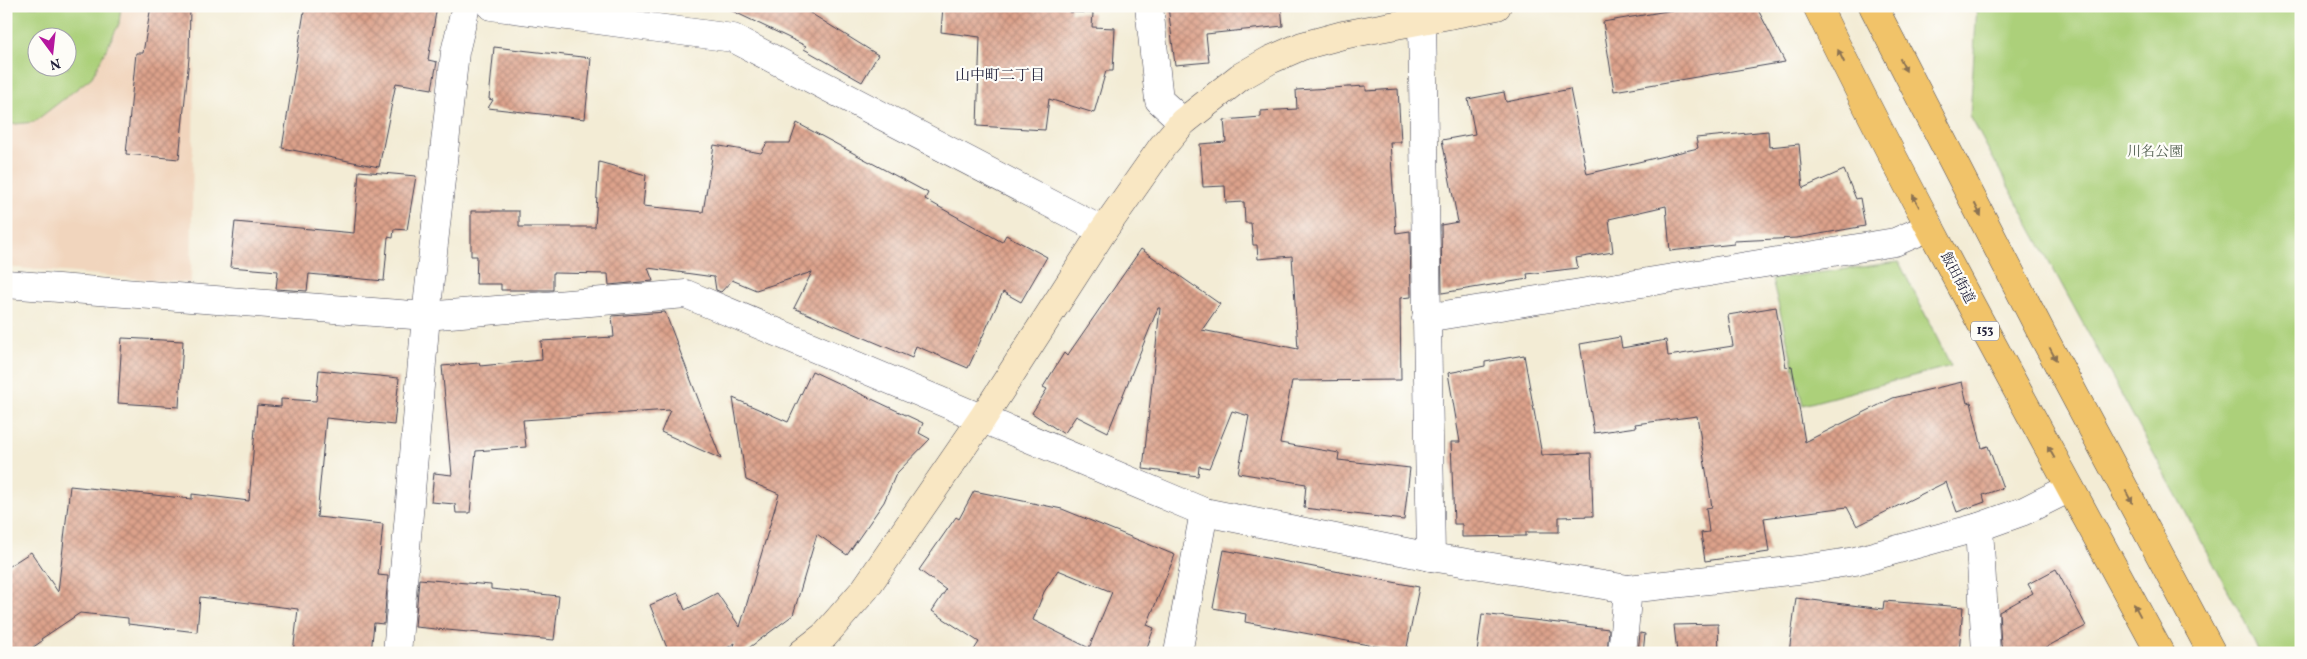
<svg xmlns="http://www.w3.org/2000/svg" width="2307" height="659" viewBox="0 0 2307 659" font-family="Vollkorn,'Noto Serif JP',serif">
	<style>
		.built { fill: #f1d5bd; fill-rule: evenodd }
		.park { fill: #acd07a; stroke: #67795a; fill-rule: evenodd }
		.building { fill: url(#building-cross-hatch); fill-rule: evenodd }
		.lines { fill: none; stroke-linecap: round; stroke-linejoin: round }
		.street-casing { stroke: #414052; stroke-width: 29 }
		.secondary-casing { stroke: #414052; stroke-width: 29 }
		.highway-casing { stroke: #414052; stroke-width: 29 }
		.street { stroke: #fff; stroke-width: 28 }
		.secondary { stroke: #f9e7c3; stroke-width: 28 }
		.highway { stroke: #f1c369; stroke-width: 28 }
		.oneway { fill: #8a7252 }
		.labels { text-anchor: middle; dominant-baseline: central; stroke-width: 4.5; stroke-linejoin: round; paint-order: stroke }
		.shield { fill: #fdfcf7; stroke: #646373; stroke-width: 1 }
		.shield-label { font-size: 12px; font-weight: bold; fill: #22223b }
		.park-label { font-size: 14px; fill: #525f51; stroke: #fdfcf7 }
		.street-label { font-size: 14px; fill: #22223b; stroke: #fdfcf7 }
		.neighbourhood-label { font-size: 15px; fill: #22223b; stroke: #fdfcf7 }
	</style>
	<defs>
		<pattern id="building-cross-hatch" width="8" height="8" patternUnits="userSpaceOnUse" patternTransform="scale(1.25)"><rect width="8" height="8" fill="#dda28b"/><path d="M0 0l8 8M0 8l8-8" fill="none" stroke="#b38473"/></pattern>
	</defs>
	<rect width="100%" height="100%" fill="#fdfcf7"/>
	<filter id="ink" filterUnits="userSpaceOnUse"><feTurbulence type="fractalNoise" baseFrequency=".02" numOctaves="2"/><feDisplacementMap in="SourceGraphic" scale="10" xChannelSelector="R" yChannelSelector="G"/><feConvolveMatrix kernelMatrix="1 2 1 2 8 2 1 2 1" color-interpolation-filters="sRGB"/></filter>
	<filter id="wash" filterUnits="userSpaceOnUse"><feTurbulence type="fractalNoise" baseFrequency=".0096" numOctaves="4" result="noise"/><feDisplacementMap in="SourceGraphic" scale="20" xChannelSelector="R" yChannelSelector="G"/><feGaussianBlur stdDeviation="1.12" result="paint"/><feColorMatrix in="noise" values="0 0 0 0 0 0 0 0 0 0 0 0 0 0 0 0 0 1.4 0 .05"/><feComposite in="paint" operator="in"/></filter>
	<g filter="url(#wash)">
		<rect width="100%" height="100%" fill="#f3ecd5"/>
		<path class="built" d="M6,6h189l-4,277 -185,-16zM38,38h30v30h-30z"/>
		<g class="park">
			<path d="M6,6h115l-2,18 -27,53 -58,45 -28,3zM38,38h30v30h-30z"/>
			<path d="M1977,6h324v647h-42l-17,-37 -272,-500z"/>
			<path d="M1899,262l52,104 -148,39 -31,-126z"/>
		</g>
		<g id="blocks">
			<g class="building">
				<path d="M151,6h39l-1,52 -10,101 -53,-5 10,-101h7z"/>
				<path d="M305,6h132l-9,54 9,2 -5,27 -36,-6 -17,84 -97,-19z"/>
				<path d="M722,6h77l79,49 -16,27 -58,-33 2,-3z"/>
				<path d="M943,6h128l-1,6 23,1 -1,14 23,1 -2,43h-7l-12,42 -45,-14 -4,31 -68,-4 3,-89 -39,-5z"/>
				<path d="M1168,6h113l2,20 -77,8 3,28 -34,3z"/>
				<path d="M1696,6h60l29,56 -171,29 -11,-69z"/>
				<path d="M494,47l97,11 -6,61 -97,-11 5,-8 -4,-1z"/>
				<path d="M1366,86v5l32,-2 3,53h-11l6,91 14,-2 1,66 -11,1 1,82 -109,1 -12,62 59,10 -1,7 72,8 -6,52 -100,-12 2,-24 -68,-11 11,-57 -17,-5 -23,57 -10,-2 -1,10 -55,-7 17,-161h-2l-50,124 -32,-16 -12,18 -32,-21 15,-24 -4,-2 21,-34 3,3 74,-107 79,55 -18,26 96,19 -6,-93 -34,3 -1,-14h-4l-2,-22h-6l-1,-21 -18,1 -1,-17 -22,1 -3,-43 26,-2 -2,-22 37,-3v-6l36,-2 -1,-19z"/>
				<path d="M1570,89l17,85 111,-26 -2,-10 72,-7 1,16 30,-3 4,44 41,-18 12,29 4,-1 5,28 -68,12 -63,3v3l-64,7 -4,-45 -57,13 4,33 -37,6 2,10 -51,6 1,5 -86,14 -1,-68 17,-3 -16,-82 33,-6 -7,-35 36,-7 2,10z"/>
				<path d="M797,123l131,70 -3,6 77,43 4,-7 41,22 -26,45 -18,-10 -35,76 -52,-22 -4,12 -118,-50 18,-36 -56,18 -24,-10 -11,12 -5,-2 -2,-13 -66,-9 5,13 -44,4 -1,-11 -55,-1v17h-52v-6h-25l1,-28h-6v-45h48v16h76l4,-65 47,13 -3,31 60,6 11,-67 47,8 6,-10h23z"/>
				<path d="M359,171l57,5 -9,54 -13,-1 -1,9 -5,-1 -4,44 -75,-7 -2,17 -31,-2 2,-18 -48,-4 5,-45 119,11z"/>
				<path d="M1776,307l10,60 6,-1 13,76 88,-44 69,-16 5,21 4,-1 11,46 6,-2 15,42 -20,7 2,7 -28,10 -11,-30 -89,44 -10,-19 -83,11 5,34 -64,9 -4,-28 8,-1 -3,-24 6,-1 -15,-91 -62,8 1,3 -42,6 -14,-89 40,-7 2,11 44,-8 2,16 65,-10 -5,-31z"/>
				<path d="M665,312l56,147 -60,-27 9,-22 -147,10 3,27 -50,4 -6,62h-14l-1,-9 -24,-2 3,-29 18,2 -10,-109 37,-3 1,3 62,-6 -1,-19 73,-4 -2,-21z"/>
				<path d="M122,338l61,3 -4,66 -61,-4z"/>
				<path d="M1524,355l18,100 49,-2 2,63 -34,1v15h-33v4l-64,1v-13h-8l-3,-82h9l-12,-69 37,-7v-4z"/>
				<path d="M319,370l80,8 -5,47 -68,-7 -9,99 66,7 -5,51 10,1 -4,48 -10,-1 -3,30h-78l5,-44 -98,-12 -3,35 -69,-8v-6l-48,-5 -39,26 1,2 -17,12h-19v-85l25,-16 27,40 12,-106 122,13v-5l57,7 8,-96 24,2v-8l35,2z"/>
				<path d="M812,371l111,52 -4,10 11,6 -34,35 -12,28 -37,53 -30,-21 -24,81 -51,38h-10l3,-10 -16,10h-50l-19,-48 28,-12 7,17 32,-17 23,34 39,-133 -33,-14 -13,-82 55,24z"/>
				<path d="M974,491l88,18 113,46 -28,70 7,3 -9,25h-173l7,-11 -47,-31 14,-21 -27,-20 37,-53 3,2zM1058,570l54,22 -23,56 -56,-28 11,-28z"/>
				<path d="M1224,550l195,37 -13,65 -161,-30 1,-8 -33,-6z"/>
				<path d="M2056,569l30,57 -51,27h-29l-5,-8 -2,-33 34,-19 -5,-9z"/>
				<path d="M419,579l72,6v4l68,7 -5,44 -139,-13z"/>
				<path d="M1796,598l87,11 1,-8 79,6 -4,46h-170z"/>
				<path d="M1482,614l127,15 -2,24h-130z"/>
				<path d="M1718,624l1,29h-42l-3,-28z"/>
				<path d="M1640,633l5,1 -2,19h-5z"/>
			</g>
		</g>
	</g>
	<g filter="url(#ink)">
		<use href="#blocks" fill-opacity="0" stroke="#414052" stroke-width="1"/>
		<g class="lines">
			<g class="street-casing">
				<g id="street">
					<path d="M491,6l242,32 370,193"/>
					<path d="M1149,6l10,94 24,22"/>
					<path d="M1422,20l9,537"/>
					<path d="M6,284l420,32 260,-22 518,218 227,45 197,32 170,-19 57,-9 124,-34 45,-16 46,-23"/>
					<path d="M1426,318l469,-76 35,-15"/>
					<path d="M1979,527l7,126"/>
					<path d="M397,653l29,-337 29,-264 11,-46"/>
					<path d="M1178,653l26,-141"/>
					<path d="M1622,653l6,-64"/>
				</g>
			</g>
			<g class="secondary-casing">
				<path id="secondary" d="M802,653l22,-17 41,-47 117,-170 121,-188 59,-84 21,-25 57,-45 30,-17 32,-14 41,-11 154,-29"/>
			</g>
			<g class="highway-casing">
				<g id="highway">
					<path d="M1817,6c107,219 227,432 343,647"/>
					<path d="M1873,6l169,328 170,319"/>
				</g>
			</g>
			<use href="#street" class="street"/>
			<use href="#secondary" class="secondary"/>
			<use href="#highway" class="highway"/>
		</g>
		<defs><path id="oneway-solid" d="M-6-.8H1V-3.2L6.5 0L1 3.2V.8H-6Z" transform="scale(1.25)"/></defs>
		<g class="oneway">
			<use href="#oneway-solid" transform="translate(1841 56) rotate(-116)"/>
			<use href="#oneway-solid" transform="translate(1903 65) rotate(63)"/>
			<use href="#oneway-solid" transform="translate(1916 201) rotate(-118)"/>
			<use href="#oneway-solid" transform="translate(1978 210) rotate(63)"/>
			<use href="#oneway-solid" transform="translate(2053 354) rotate(62)"/>
			<use href="#oneway-solid" transform="translate(2051 452) rotate(-119)"/>
			<use href="#oneway-solid" transform="translate(2129 497) rotate(62)"/>
			<use href="#oneway-solid" transform="translate(2137 610) rotate(-118)"/>
		</g>
	</g>
	<g class="labels">
		<rect class="shield" x="1971" y="321.5" width="28" height="19" rx="4"/>
		<g class="shield-label">
			<text x="1985" y="331">153</text>
		</g>
		<g class="park-label">
			<text x="2155" y="152">川名公園</text>
		</g>
		<g class="street-label">
			<text transform="translate(1957 278) rotate(62)">飯田街道</text>
		</g>
		<g class="neighbourhood-label">
			<text x="1000" y="76">山中町二丁目</text>
		</g>
	</g>
	<rect width="2307" height="659" fill="none" stroke="#fdfcf7" stroke-width="25"/>
	<g transform="translate(52 52) rotate(165)"><circle r="24" fill="#fdfcf7" stroke="#a5a5ac"/>
	<path d="M0-4L9 19L0 12L-9 19Z" fill="#b5179e"/>
	<text y="-8" font-size="14" font-weight="bold" text-anchor="middle" fill="#22223b">N</text>
	</g>
</svg>
